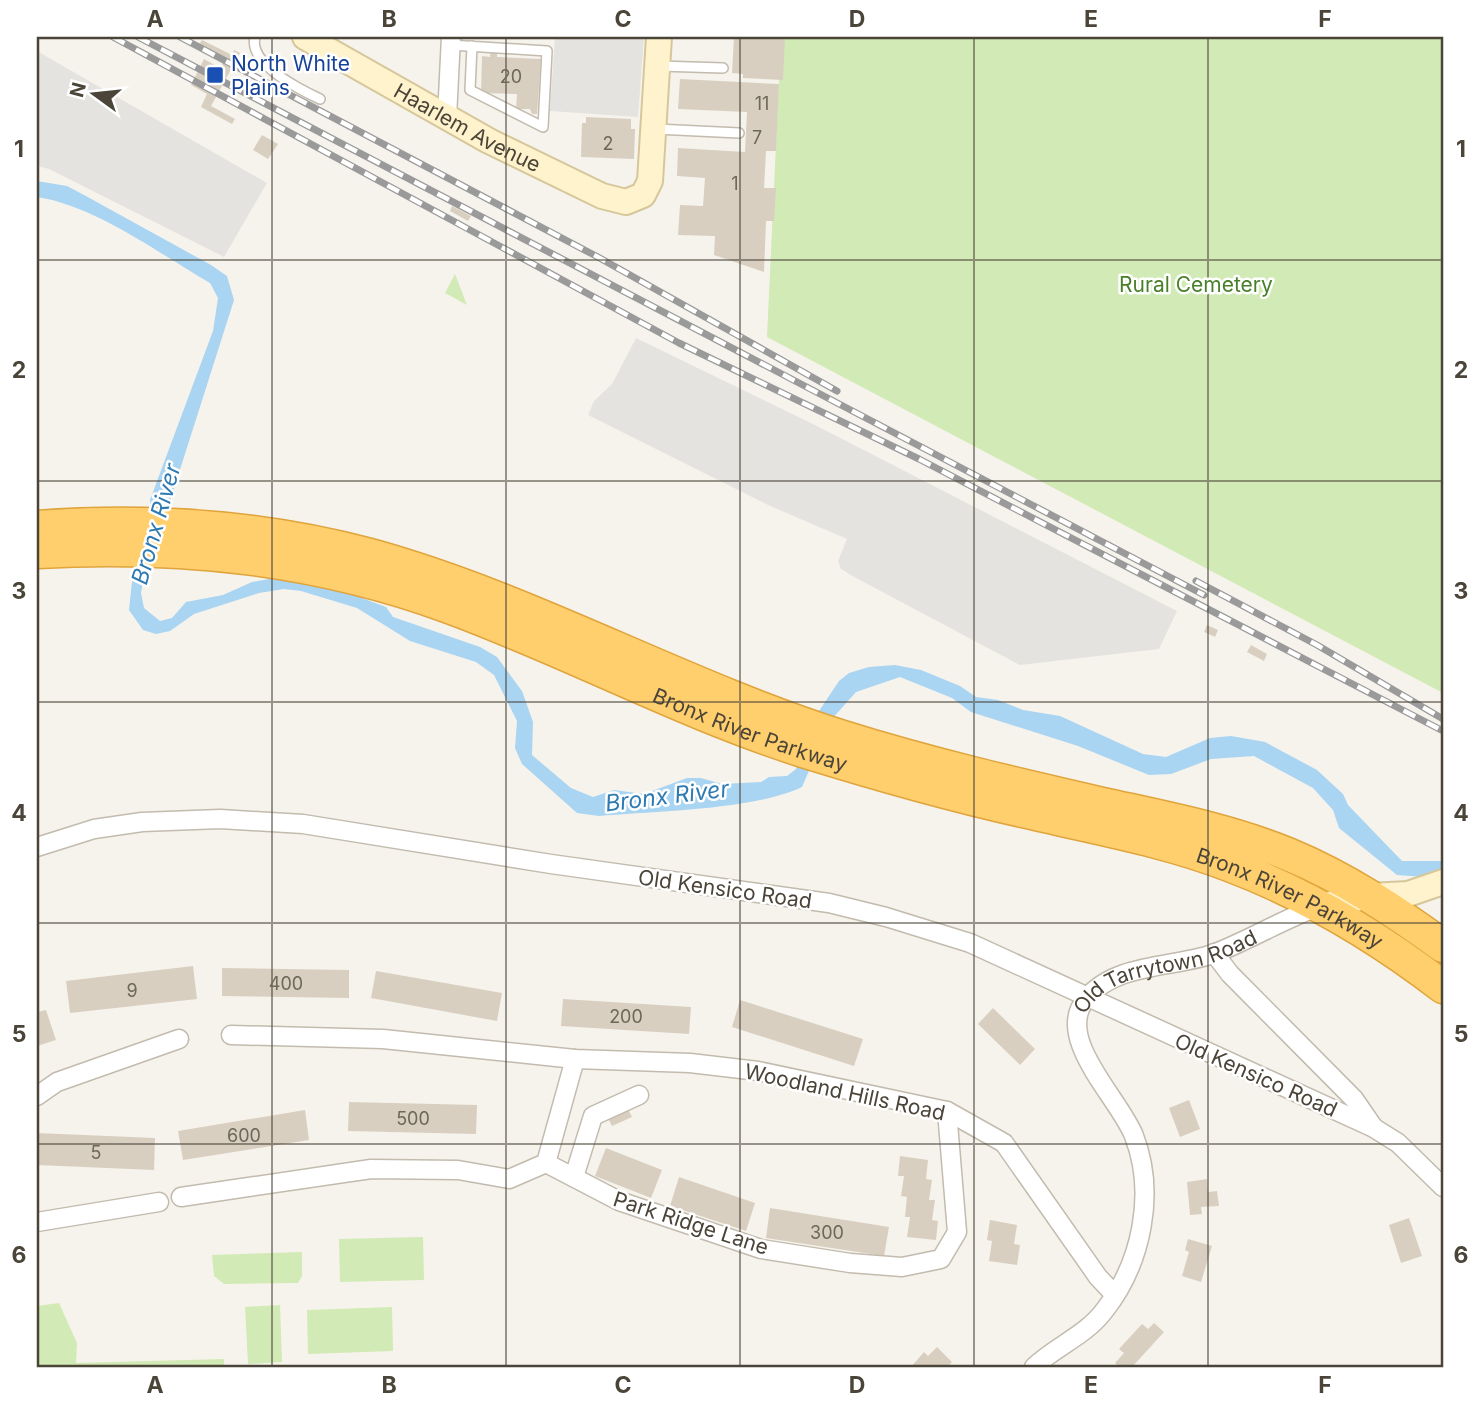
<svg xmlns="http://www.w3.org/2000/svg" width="1480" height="1404" viewBox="0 0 1480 1404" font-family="Inter,sans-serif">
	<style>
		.green { fill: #d2eab5 }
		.parking { fill: #e5e3e0 }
		.water { fill: #a9d4f2 }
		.building { fill: #d8cfc1 }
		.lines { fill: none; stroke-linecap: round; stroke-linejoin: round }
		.lane-casing { stroke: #c2bbae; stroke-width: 12 }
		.street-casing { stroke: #c2bbae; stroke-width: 21 }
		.secondary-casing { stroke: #d6c79b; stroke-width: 28 }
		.highway-casing { stroke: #e0a43c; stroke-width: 35 }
		.lane { stroke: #fff; stroke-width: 9 }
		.street { stroke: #fff; stroke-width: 18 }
		.secondary { stroke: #fff3cd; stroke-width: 24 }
		.highway { stroke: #ffcf6e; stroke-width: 32 }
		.rail-casing { stroke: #9a9a9a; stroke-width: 7 }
		.rail { stroke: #fff; stroke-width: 4.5; stroke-dasharray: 13; stroke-linecap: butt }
		.grid { fill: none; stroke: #4b4439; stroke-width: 2; stroke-opacity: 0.55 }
		.transit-dot { fill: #1a4fb4; stroke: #fff; stroke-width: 2.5 }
		.labels { text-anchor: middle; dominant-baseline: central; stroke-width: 5; stroke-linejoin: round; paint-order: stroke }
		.number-label { font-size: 18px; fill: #6e675b }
		.transit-label { font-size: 21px; fill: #164399; stroke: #fff; text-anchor: start }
		.street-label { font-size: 21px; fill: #4b4439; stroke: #fff }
		.park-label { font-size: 21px; fill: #4a7f2a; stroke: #fff }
		.water-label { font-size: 23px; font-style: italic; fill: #2e7ab2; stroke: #fff }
		.neatline { fill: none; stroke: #4b4439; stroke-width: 2.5 }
		.grid-label { font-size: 23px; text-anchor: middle; font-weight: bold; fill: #4b4439 }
	</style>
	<rect width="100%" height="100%" fill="#f6f3ec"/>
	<g class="green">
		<path d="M781,37h662v656l-676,-356z"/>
		<path d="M455,274l12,31 -22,-12z"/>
		<path d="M423,1237l1,43 -84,2 -1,-43z"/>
		<path d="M302,1252v24l-4,7 -74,1 -10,-8 -2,-21z"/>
		<path d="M59,1303l18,40 -1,20 148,-4v8h-187v-61z"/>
		<path d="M280,1305l2,57 -34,2 -3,-57z"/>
		<path d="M392,1307l1,44 -85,3 -1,-44z"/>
	</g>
	<g class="parking">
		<path d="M555,37h89l-6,80 -88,-6z"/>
		<path d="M37,51l230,132 -43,74 -175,-88 -12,-3z"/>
		<path d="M636,338l181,88 360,185 -18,38 -139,16 -164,-87 -15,-9 -3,-8 9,-22 -79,-34 -180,-90 6,-14 18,-17z"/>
	</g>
	<path class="water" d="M37,181l30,5 17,9 127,70 16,11 7,24 -64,201 -24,61 -5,31 3,15 16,13 12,-3 14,-16 37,-7 29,-13 28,-5 55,11 51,19 7,10 87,30 17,10 25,34 11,31 -1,33 39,33 22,9 21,-7 30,4 43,-16h14l21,6 39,-2 8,-5 18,-1 9,-7 23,-58 20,-30 10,-8 20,-6 26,-2 26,5 39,16 16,11 22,3 25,10 37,6 83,38 23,3 44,-19 21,-2 34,6 52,28 26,24 5,11 54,56h41v10l-19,6 -27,-2 -58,-47 -6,-18 -20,-22 -59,-32 -43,3 -40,15 -22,1 -71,-29 -107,-34 -19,-14 -52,-21 -44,15 -25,28 -29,67c-48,23 -147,24 -203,29l-22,-3 -55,-49 -7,-16 2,-27 -23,-46 -18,-13 -66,-21 -53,-33 -56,-17 -17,-2 -25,4 -65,21 -24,17 -14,3 -13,-4 -14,-20 5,-47 17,-55 -1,-8 63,-169 5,-33 -8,-15c-52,-30 -114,-77 -173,-86z"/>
	<g class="building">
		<path d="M734,37h51l-2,43 -40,-2v-4l-11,-1z"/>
		<path d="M202,40l30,15 2,-5 6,3 -29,53 24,13 -3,5 -31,-17 6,-13 -16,-9 13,-26 16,9 5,-8 -27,-14z"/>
		<path d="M491,49l6,2v6l44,2 -4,55h-5l-2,-5h-14l1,-15 -36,-1 1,-37 8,1z"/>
		<path d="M680,79l99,5 -3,67h-10l-2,37h12l-2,33h-8l-2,51 -50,-17 1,-19 -37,-1 2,-30 23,1 2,-28 -28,-2 1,-28 67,4 2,-40 -69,-3z"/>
		<path d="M586,117l45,2v10h4l-1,30 -53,-2 1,-34h4z"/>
		<path d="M262,135l16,9 -10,15 -15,-9z"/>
		<path d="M452,206l19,10 -3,5 -18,-10z"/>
		<path d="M1207,625l11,5 -3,7 -11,-5z"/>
		<path d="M1251,645l16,9 -3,7 -17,-9z"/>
		<path d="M193,966l4,33 -127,14 -4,-32z"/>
		<path d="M222,968l127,2v28l-127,-2z"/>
		<path d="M376,971l126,22 -5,28 -126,-23z"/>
		<path d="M563,999l128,8 -2,27 -128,-8z"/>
		<path d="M740,1000l123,39 -9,27 -122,-39z"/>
		<path d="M993,1008l42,41 -15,16 -42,-41z"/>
		<path d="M46,1010l10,30 -19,6v-34z"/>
		<path d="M1189,1100l11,29 -20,8 -11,-29z"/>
		<path d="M349,1102l128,3 -1,29 -128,-3z"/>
		<path d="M628,1109l4,8 -20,9 -4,-8z"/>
		<path d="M305,1110l4,30 -126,20 -5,-29z"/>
		<path d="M37,1133l118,5 -1,32 -117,-5z"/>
		<path d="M606,1148l56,22 -11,28 -56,-22z"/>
		<path d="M900,1156l28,4 -2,19 6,1 -3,20h6l-3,20 6,1 -2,19 -29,-3 3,-20h-5l2,-20 -6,-1 3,-20h-6z"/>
		<path d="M679,1177l76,26 -9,28 -76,-25z"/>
		<path d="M1207,1179l1,13 9,-1 2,15 -18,1 1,7 -12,1 -3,-33z"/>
		<path d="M770,1208l119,19 -5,29 -118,-18z"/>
		<path d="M1409,1218l13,38 -21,7 -12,-38z"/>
		<path d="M990,1220l27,5 -3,19 6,1 -3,20 -28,-4 3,-20 -5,-1z"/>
		<path d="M1188,1239l24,7 -11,36 -19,-6 7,-24 -4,-2z"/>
		<path d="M1154,1323l10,9 -32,35h-13l-4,-4 9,-10 -5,-4 23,-25 6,5z"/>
		<path d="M937,1347l15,15 -5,5h-36l13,-15 4,4z"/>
	</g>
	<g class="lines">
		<g class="lane-casing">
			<g id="lane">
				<path d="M255,37c-7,27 46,53 65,62"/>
				<path d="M450,45l97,6 -4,76 -73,-37 2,-44"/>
				<path d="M659,66l64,2"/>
				<path d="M656,129l83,4"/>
			</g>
		</g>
		<g class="street-casing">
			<g id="street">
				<path d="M447,117l4,-80"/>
				<path d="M37,847l57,-18 48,-7 78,-3 83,5 248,40 278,39 57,14 84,26 404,185 24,15 45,44"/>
				<path d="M1214,953l16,21 124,125 20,29"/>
				<path d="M231,1035l152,4 192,20 115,4 68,8 189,40 57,32 94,134 17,18"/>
				<path d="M37,1096l20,-14 122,-43"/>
				<path d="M546,1163l73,38 142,48 89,14 52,4 39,-8 16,-27 -10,-121"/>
				<path d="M574,1177l19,-61 46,-21"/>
				<path d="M181,1197l190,-28 87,1 51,9 37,-16 29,-104"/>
				<path d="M37,1222l122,-20"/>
				<path id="s1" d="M1034,1367c22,-21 51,-31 70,-56 38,-48 52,-118 30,-175 -14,-37 -81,-98 -48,-137 29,-36 86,-31 127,-45 37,-14 70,-35 107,-48"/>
			</g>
		</g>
		<g class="secondary-casing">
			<g id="secondary">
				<path id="s2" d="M305,37l184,104 113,55 24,6 17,-7 7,-14 9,-144"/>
				<path d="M1320,906l50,-10 38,-2 35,-12"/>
			</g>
		</g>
		<g class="highway-casing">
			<g id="highway">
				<path d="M37,527c111,-8 225,-1 333,28 163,45 311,131 473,182 86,27 173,47 260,67 63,14 127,26 187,51 55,23 105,56 153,91"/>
				<path id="s3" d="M37,552c142,-8 278,6 412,55 120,44 232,105 354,144 74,23 148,44 224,61 67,16 137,28 202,53 77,29 149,72 214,122"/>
			</g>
		</g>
		<use href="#lane" class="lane"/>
		<use href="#street" class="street"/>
		<use href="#secondary" class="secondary"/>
		<use href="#highway" class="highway"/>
		<g class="rail-casing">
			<g id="rail">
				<path d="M113,37l566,306 240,116 524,272"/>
				<path d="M138,37l1066,558"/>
				<path d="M180,37l416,219 241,135"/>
				<path d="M1196,581l121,64 126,74"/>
			</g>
		</g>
		<use href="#rail" class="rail"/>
	</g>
	<path class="grid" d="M272,37v1330M506,37v1330M740,37v1330M974,37v1330M1208,37v1330M37,260h1406M37,481h1406M37,702h1406M37,923h1406M37,1144h1406"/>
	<rect class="transit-dot" x="206" y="66" width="18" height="18" rx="3.5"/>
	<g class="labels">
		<g class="number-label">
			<text x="511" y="76">20</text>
			<text x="762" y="103">11</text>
			<text x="757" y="137">7</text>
			<text x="608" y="143">2</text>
			<text x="735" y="183">1</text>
			<text x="286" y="983">400</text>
			<text x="132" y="990">9</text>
			<text x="626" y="1016">200</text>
			<text x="413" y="1118">500</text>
			<text x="244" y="1135">600</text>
			<text x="96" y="1152">5</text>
			<text x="827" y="1232">300</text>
		</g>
		<g class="transit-label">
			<text x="231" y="63">North White<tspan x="231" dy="24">Plains</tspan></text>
		</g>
		<g class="street-label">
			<text stroke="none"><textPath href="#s2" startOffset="186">Haarlem Avenue</textPath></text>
			<text stroke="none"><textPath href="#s3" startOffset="744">Bronx River Parkway</textPath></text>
			<text transform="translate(725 889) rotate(8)">Old Kensico Road</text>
			<text stroke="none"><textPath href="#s3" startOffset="1311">Bronx River Parkway</textPath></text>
			<text stroke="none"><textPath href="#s1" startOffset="514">Old Tarrytown Road</textPath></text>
			<text transform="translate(1256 1075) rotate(24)">Old Kensico Road</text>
			<text transform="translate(845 1092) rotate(12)">Woodland Hills Road</text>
			<text transform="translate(691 1223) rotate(18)">Park Ridge Lane</text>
		</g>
		<g class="park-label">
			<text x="1196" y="284">Rural Cemetery</text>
		</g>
		<g class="water-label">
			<text transform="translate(156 524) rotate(-74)">Bronx River</text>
			<text transform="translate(667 796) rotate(-7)">Bronx River</text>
		</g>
	</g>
	<rect width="1480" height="1404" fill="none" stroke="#ffffff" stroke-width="77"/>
	<g transform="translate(94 94) rotate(285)" stroke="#ffffff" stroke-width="5" paint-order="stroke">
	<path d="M0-5L12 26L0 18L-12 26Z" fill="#4b4439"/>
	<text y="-10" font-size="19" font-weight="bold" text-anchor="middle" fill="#4b4439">N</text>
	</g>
	<rect x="38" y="38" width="1404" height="1328" class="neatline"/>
	<g class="grid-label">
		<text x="155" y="27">A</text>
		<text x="389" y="27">B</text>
		<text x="623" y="27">C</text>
		<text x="857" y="27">D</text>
		<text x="1091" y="27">E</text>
		<text x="1325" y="27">F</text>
		<text x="19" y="157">1</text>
		<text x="1461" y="157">1</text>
		<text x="19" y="378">2</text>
		<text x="1461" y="378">2</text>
		<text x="19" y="599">3</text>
		<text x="1461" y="599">3</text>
		<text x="19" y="821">4</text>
		<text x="1461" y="821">4</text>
		<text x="19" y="1042">5</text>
		<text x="1461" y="1042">5</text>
		<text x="19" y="1263">6</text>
		<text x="1461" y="1263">6</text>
		<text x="155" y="1393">A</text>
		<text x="389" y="1393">B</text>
		<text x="623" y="1393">C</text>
		<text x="857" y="1393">D</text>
		<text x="1091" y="1393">E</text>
		<text x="1325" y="1393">F</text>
	</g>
</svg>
